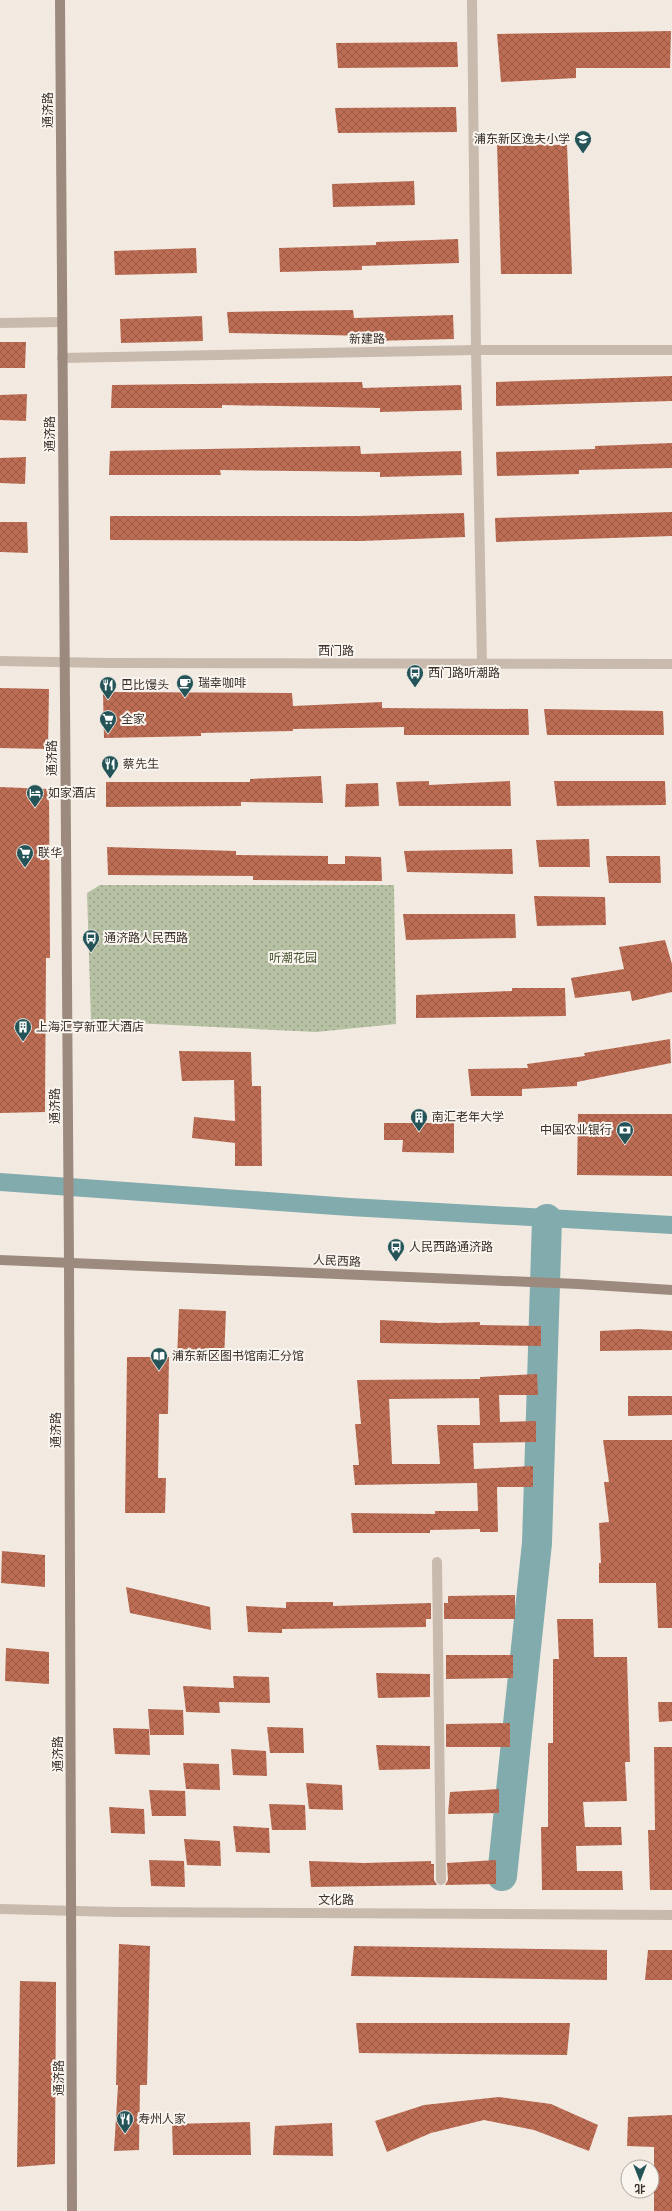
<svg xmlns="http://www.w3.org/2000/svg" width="672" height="2211" viewBox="0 0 672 2211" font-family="'Roboto Condensed','Noto Sans SC',sans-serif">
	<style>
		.garden { fill: url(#garden-dots) }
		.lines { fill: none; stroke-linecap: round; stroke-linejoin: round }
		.canal { stroke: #82abad; stroke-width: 18 }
		.river { stroke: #82abad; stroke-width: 30 }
		.building { fill: url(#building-cross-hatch); fill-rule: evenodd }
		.street { stroke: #c9baae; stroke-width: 10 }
		.secondary { stroke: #9d8a7f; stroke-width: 10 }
		.labels { text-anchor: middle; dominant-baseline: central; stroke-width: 4; stroke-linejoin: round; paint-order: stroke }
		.street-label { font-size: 12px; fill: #38302b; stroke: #f9f4ee }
		.poi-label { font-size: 12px; fill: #38302b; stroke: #f9f4ee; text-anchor: start }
		.park-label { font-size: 12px; fill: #485531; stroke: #f9f4ee }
	</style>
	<defs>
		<pattern id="garden-dots" width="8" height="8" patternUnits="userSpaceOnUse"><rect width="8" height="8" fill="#b6c0a2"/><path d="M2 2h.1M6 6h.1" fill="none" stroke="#959c84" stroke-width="1.8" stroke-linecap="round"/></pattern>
		<pattern id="building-cross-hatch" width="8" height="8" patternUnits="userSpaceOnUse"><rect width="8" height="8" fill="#bd6d54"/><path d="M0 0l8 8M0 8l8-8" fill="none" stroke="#9b5a46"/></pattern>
	</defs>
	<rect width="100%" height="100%" fill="#f2eae1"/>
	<path class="garden" d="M100,885h294l2,139 -80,8 -225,-11 -4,-128z"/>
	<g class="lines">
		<path class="canal" d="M0,1182l350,25 322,18"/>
		<path class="river" d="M502,1876l35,-333 10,-324"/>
	</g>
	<g class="building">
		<path d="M671,31l-1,37h-94v10l-75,4 -4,-48z"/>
		<path d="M457,42l1,25 -120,1 -2,-25z"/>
		<path d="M456,107l1,25 -119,1 -3,-25z"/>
		<path d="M497,144l70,1 5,129h-71z"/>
		<path d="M414,181l1,24 -82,2 -1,-23z"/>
		<path d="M458,239l1,24 -97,3v4l-82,2 -1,-24 97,-3v-3z"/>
		<path d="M196,248l1,25 -82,2 -1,-24z"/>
		<path d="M353,310l1,8 99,-3 1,24 -82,2v-5l-143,-3 -2,-21z"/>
		<path d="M202,316l1,25 -82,2 -1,-24z"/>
		<path d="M0,342h26l-1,26h-25z"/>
		<path d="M672,376v25l-176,5v-24z"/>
		<path d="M362,382l1,6 98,-3 1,25 -82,2v-4l-158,-3v3h-111l1,-23z"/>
		<path d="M27,394l-1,27 -26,-1v-25z"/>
		<path d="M672,443v25l-93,2v4l-82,2 -1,-24 99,-3v-3z"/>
		<path d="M360,446l1,8 100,-3 1,24 -82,2v-5l-160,-2 1,5h-112l1,-24z"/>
		<path d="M26,457l-1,27 -25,-1v-25z"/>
		<path d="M672,512v24l-176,6 -1,-24z"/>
		<path d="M464,513l1,24 -104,4 -251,-1v-24h249z"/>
		<path d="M0,522h27l1,31 -28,-1z"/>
		<path d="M0,688l49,1 -1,60 -48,-1z"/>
		<path d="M103,692l189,1 1,13 89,-4v6l146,1 1,26h-125v-8l-111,2v2l-92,2v3l-97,2z"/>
		<path d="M544,709l119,2 1,24h-117z"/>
		<path d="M321,776l2,27 -82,-1v4l-135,1v-25h144v-3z"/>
		<path d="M429,781v4l81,-4 1,25h-112l-3,-24z"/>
		<path d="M554,781h111l1,24 -109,1z"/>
		<path d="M378,783l1,23 -34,1 1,-23z"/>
		<path d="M0,787l49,2 1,169h-4l-1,154 -45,1z"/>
		<path d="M589,839l1,28h-51l-3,-27z"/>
		<path d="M107,847l129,4v4l92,1v8h17v-8l36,1 1,24 -129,-1v-4l-145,-1z"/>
		<path d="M512,849l1,25 -106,-2 -3,-21z"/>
		<path d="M606,856h54l1,27h-52z"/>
		<path d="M534,896l71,1 1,28 -69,1z"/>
		<path d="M403,914h112l1,24 -110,2z"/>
		<path d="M665,940l7,24v28l-40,9 -2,-10 -55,7 -4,-20 53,-9 -5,-22z"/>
		<path d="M512,988h53l1,28 -150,2v-23l96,-4z"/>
		<path d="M670,1039l1,24 -94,19v4l-55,3v7h-51l-3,-27 60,-1 -1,-4 58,-8 -1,-3z"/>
		<path d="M179,1051l72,1 1,34h9l1,80h-27v-23l-43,-5 2,-21 41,4 -1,-41 -52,1z"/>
		<path d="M578,1114h94v62l-95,-1z"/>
		<path d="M384,1123h70v30l-52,-1 1,-12h-19z"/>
		<path d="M179,1309l47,2 -2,49 -47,-1z"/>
		<path d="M380,1320l58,3 42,-1v3l61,1v20l-161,-3z"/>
		<path d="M638,1329l34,2v19l-72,1v-20z"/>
		<path d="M127,1357h42l-1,57h-9l-1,64h8l-1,35h-40z"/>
		<path d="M537,1374l1,21h-39l1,27 36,-1v21l-63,1 1,26 59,-3v21h-36l1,45h-18v-3l-50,1v3h-77l-2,-20 84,1v-3h43l-1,-28 -122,2 -2,-20h6l-4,-41h6l-4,-44 123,-1v-2zM479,1398l1,27h-43l3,39h-48l-3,-65z"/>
		<path d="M628,1396h44v19l-44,1z"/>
		<path d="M603,1440h69v188h-14l-2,-45h-57v-20h2l-2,-40 10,-1 -5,-40h5z"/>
		<path d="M2,1551l43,4v32l-44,-4z"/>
		<path d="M126,1587l84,20 1,23 -81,-17z"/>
		<path d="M515,1595v24h-71v-16h4v-7z"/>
		<path d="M286,1602h47v4l98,-3v16h-5v8l-144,2v4l-34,-1 -2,-26 40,2z"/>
		<path d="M557,1619h36l1,38h33l3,105h-5l2,39 -44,1 2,25h36l1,18 -46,1 1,25h45l1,19h-81l-1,-63h7v-84h5v-84h6z"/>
		<path d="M6,1648l43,4v32l-44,-3z"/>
		<path d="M446,1655h67v23l-67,1z"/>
		<path d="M376,1673l54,1v23l-52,1z"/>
		<path d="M233,1676l36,1 1,26 -51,-1 1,11 -34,-1 -3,-26 51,2z"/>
		<path d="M658,1702h14v19l-13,1z"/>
		<path d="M148,1709l35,1 1,25h-34z"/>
		<path d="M510,1723v24h-64v-23z"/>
		<path d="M267,1727l36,1 1,25h-34z"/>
		<path d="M113,1728l36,1 1,26 -35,-1z"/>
		<path d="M376,1745l54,1v23l-51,1z"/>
		<path d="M654,1747h18v143h-22l-2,-60h7z"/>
		<path d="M231,1749l35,2 1,25 -34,-1z"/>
		<path d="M183,1763l36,1 1,26 -34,-1z"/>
		<path d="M306,1783l36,2 1,25 -34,-1z"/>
		<path d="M499,1789v24l-51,1 2,-22z"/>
		<path d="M149,1790l36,1 1,25h-34z"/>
		<path d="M269,1804l36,1 1,25h-34z"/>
		<path d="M109,1807l35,2 1,25 -34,-1z"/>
		<path d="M233,1826l36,2 1,25 -34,-1z"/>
		<path d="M184,1839l36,2 1,25 -34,-1z"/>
		<path d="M149,1860l35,1 1,26 -34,-1z"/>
		<path d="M496,1860v24l-51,1 3,-5 -1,-17z"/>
		<path d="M309,1861l55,2 67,-2v3h3v16l3,5 -126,2z"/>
		<path d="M119,1944l31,2 -3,139h-7l-1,65 -25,1 4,-66h-2z"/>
		<path d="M354,1946l253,4v30l-256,-4z"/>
		<path d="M648,1950h24v30h-27z"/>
		<path d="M20,1981l36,1 -1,182 -38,3z"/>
		<path d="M356,2023h214l-3,32 -208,-2z"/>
		<path d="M499,2097l52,7 47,21 -9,26 -55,-21 -50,-10 -53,13 -44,19 -12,-31 49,-16z"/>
		<path d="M672,2115v96h-18v-64l-27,-1 1,-29z"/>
		<path d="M250,2122l1,33h-78l-1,-31z"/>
		<path d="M332,2123l1,33 -60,-1 2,-29z"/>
	</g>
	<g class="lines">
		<g class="street">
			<path d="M472,0l4,350 6,314"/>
			<path d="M0,323l62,-1"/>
			<path d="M62,358l414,-8h196"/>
			<path d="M0,661l108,2 564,1"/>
			<path d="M437,1562l4,318"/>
			<path d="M0,1909l117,3 555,3"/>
		</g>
		<g class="secondary">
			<path d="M60,0l9,1262 3,949"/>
			<path d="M0,1260l578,24 94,6"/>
		</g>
	</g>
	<defs>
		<g id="school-pin" transform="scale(0.9)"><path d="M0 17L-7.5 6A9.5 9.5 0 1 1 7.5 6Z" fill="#245457" stroke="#f9f4ee"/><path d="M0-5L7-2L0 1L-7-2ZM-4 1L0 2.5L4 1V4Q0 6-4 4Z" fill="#fff"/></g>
		<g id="bus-pin" transform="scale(0.9)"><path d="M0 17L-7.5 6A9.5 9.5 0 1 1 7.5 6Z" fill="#245457" stroke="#f9f4ee"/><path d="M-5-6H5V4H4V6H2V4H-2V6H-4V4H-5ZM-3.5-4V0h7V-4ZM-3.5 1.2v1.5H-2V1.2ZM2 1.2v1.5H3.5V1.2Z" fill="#fff"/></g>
		<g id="cafe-pin" transform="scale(0.9)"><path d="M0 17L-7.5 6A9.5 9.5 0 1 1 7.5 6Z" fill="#245457" stroke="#f9f4ee"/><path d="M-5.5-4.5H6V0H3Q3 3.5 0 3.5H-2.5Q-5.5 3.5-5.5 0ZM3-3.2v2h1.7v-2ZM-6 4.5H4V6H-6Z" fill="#fff"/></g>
		<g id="restaurant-pin" transform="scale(0.9)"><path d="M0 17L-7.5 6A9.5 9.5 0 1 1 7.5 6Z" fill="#245457" stroke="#f9f4ee"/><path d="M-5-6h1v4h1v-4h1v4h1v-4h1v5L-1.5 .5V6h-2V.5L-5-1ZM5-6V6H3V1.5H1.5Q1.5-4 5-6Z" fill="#fff"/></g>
		<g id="supermarket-pin" transform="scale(0.9)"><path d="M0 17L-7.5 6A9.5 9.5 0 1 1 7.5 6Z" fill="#245457" stroke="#f9f4ee"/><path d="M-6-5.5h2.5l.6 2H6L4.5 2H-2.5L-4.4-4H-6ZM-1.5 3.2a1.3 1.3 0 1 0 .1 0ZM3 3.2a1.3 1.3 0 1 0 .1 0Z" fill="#fff"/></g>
		<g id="hotel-pin" transform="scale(0.9)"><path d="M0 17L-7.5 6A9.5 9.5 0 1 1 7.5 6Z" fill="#245457" stroke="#f9f4ee"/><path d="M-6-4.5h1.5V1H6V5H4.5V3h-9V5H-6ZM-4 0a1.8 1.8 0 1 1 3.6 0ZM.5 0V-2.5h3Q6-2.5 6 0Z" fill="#fff"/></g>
		<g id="building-pin" transform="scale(0.9)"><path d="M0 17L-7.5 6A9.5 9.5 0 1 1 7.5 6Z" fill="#245457" stroke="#f9f4ee"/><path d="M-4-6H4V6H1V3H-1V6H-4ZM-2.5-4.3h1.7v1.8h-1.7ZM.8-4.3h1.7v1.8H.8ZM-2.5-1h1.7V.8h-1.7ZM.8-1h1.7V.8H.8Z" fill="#fff"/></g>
		<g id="bank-pin" transform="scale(0.9)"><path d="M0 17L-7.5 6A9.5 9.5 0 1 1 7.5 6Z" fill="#245457" stroke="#f9f4ee"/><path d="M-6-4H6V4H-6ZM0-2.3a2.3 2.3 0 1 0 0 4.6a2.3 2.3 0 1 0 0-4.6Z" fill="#fff"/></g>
		<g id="library-pin" transform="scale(0.9)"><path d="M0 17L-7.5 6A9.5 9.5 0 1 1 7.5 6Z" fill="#245457" stroke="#f9f4ee"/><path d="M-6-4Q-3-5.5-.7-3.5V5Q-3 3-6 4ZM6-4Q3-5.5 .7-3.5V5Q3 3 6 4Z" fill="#fff"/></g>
	</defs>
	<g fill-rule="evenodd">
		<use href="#school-pin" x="583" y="139"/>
		<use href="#bus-pin" x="415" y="673"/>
		<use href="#cafe-pin" x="185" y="683"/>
		<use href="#restaurant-pin" x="108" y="685"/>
		<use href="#supermarket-pin" x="108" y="719"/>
		<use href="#restaurant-pin" x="110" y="764"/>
		<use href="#hotel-pin" x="35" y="793"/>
		<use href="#supermarket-pin" x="25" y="853"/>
		<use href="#bus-pin" x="91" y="938"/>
		<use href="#building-pin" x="23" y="1027"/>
		<use href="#building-pin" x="419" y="1117"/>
		<use href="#bank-pin" x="625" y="1130"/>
		<use href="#bus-pin" x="396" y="1247"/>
		<use href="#library-pin" x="159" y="1356"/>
		<use href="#restaurant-pin" x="125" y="2119"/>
	</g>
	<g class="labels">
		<g class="street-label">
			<text transform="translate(48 110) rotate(-90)">通济路</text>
			<text transform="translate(367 339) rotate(-1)">新建路</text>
			<text transform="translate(50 434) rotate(-90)">通济路</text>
			<text x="336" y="651">西门路</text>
			<text transform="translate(52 758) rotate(-90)">通济路</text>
			<text transform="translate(55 1106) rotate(-90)">通济路</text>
			<text transform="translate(337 1261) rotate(3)">人民西路</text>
			<text transform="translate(56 1430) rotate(-90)">通济路</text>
			<text transform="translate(58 1754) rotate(-90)">通济路</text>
			<text x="336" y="1900">文化路</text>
			<text transform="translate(59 2078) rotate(-90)">通济路</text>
		</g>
		<g class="poi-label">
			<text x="570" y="139" text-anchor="end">浦东新区逸夫小学</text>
			<text x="428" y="673">西门路听潮路</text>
			<text x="198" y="683">瑞幸咖啡</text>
			<text x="121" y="685">巴比馒头</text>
			<text x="121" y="719">全家</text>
			<text x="123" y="764">蔡先生</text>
			<text x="48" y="793">如家酒店</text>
			<text x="38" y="853">联华</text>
			<text x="104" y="938">通济路人民西路</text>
			<text x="36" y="1027">上海汇亨新亚大酒店</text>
			<text x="432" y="1117">南汇老年大学</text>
			<text x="612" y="1130" text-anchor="end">中国农业银行</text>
			<text x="409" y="1247">人民西路通济路</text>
			<text x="172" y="1356">浦东新区图书馆南汇分馆</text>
			<text x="138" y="2119">寿州人家</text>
		</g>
		<g class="park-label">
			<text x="293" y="958">听潮花园</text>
		</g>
	</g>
	<g transform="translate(640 2179) rotate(180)"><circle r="19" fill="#f9f4ee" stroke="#aca6a0"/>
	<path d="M0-3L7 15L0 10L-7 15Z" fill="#245457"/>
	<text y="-6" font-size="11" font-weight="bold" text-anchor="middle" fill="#38302b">北</text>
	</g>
</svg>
